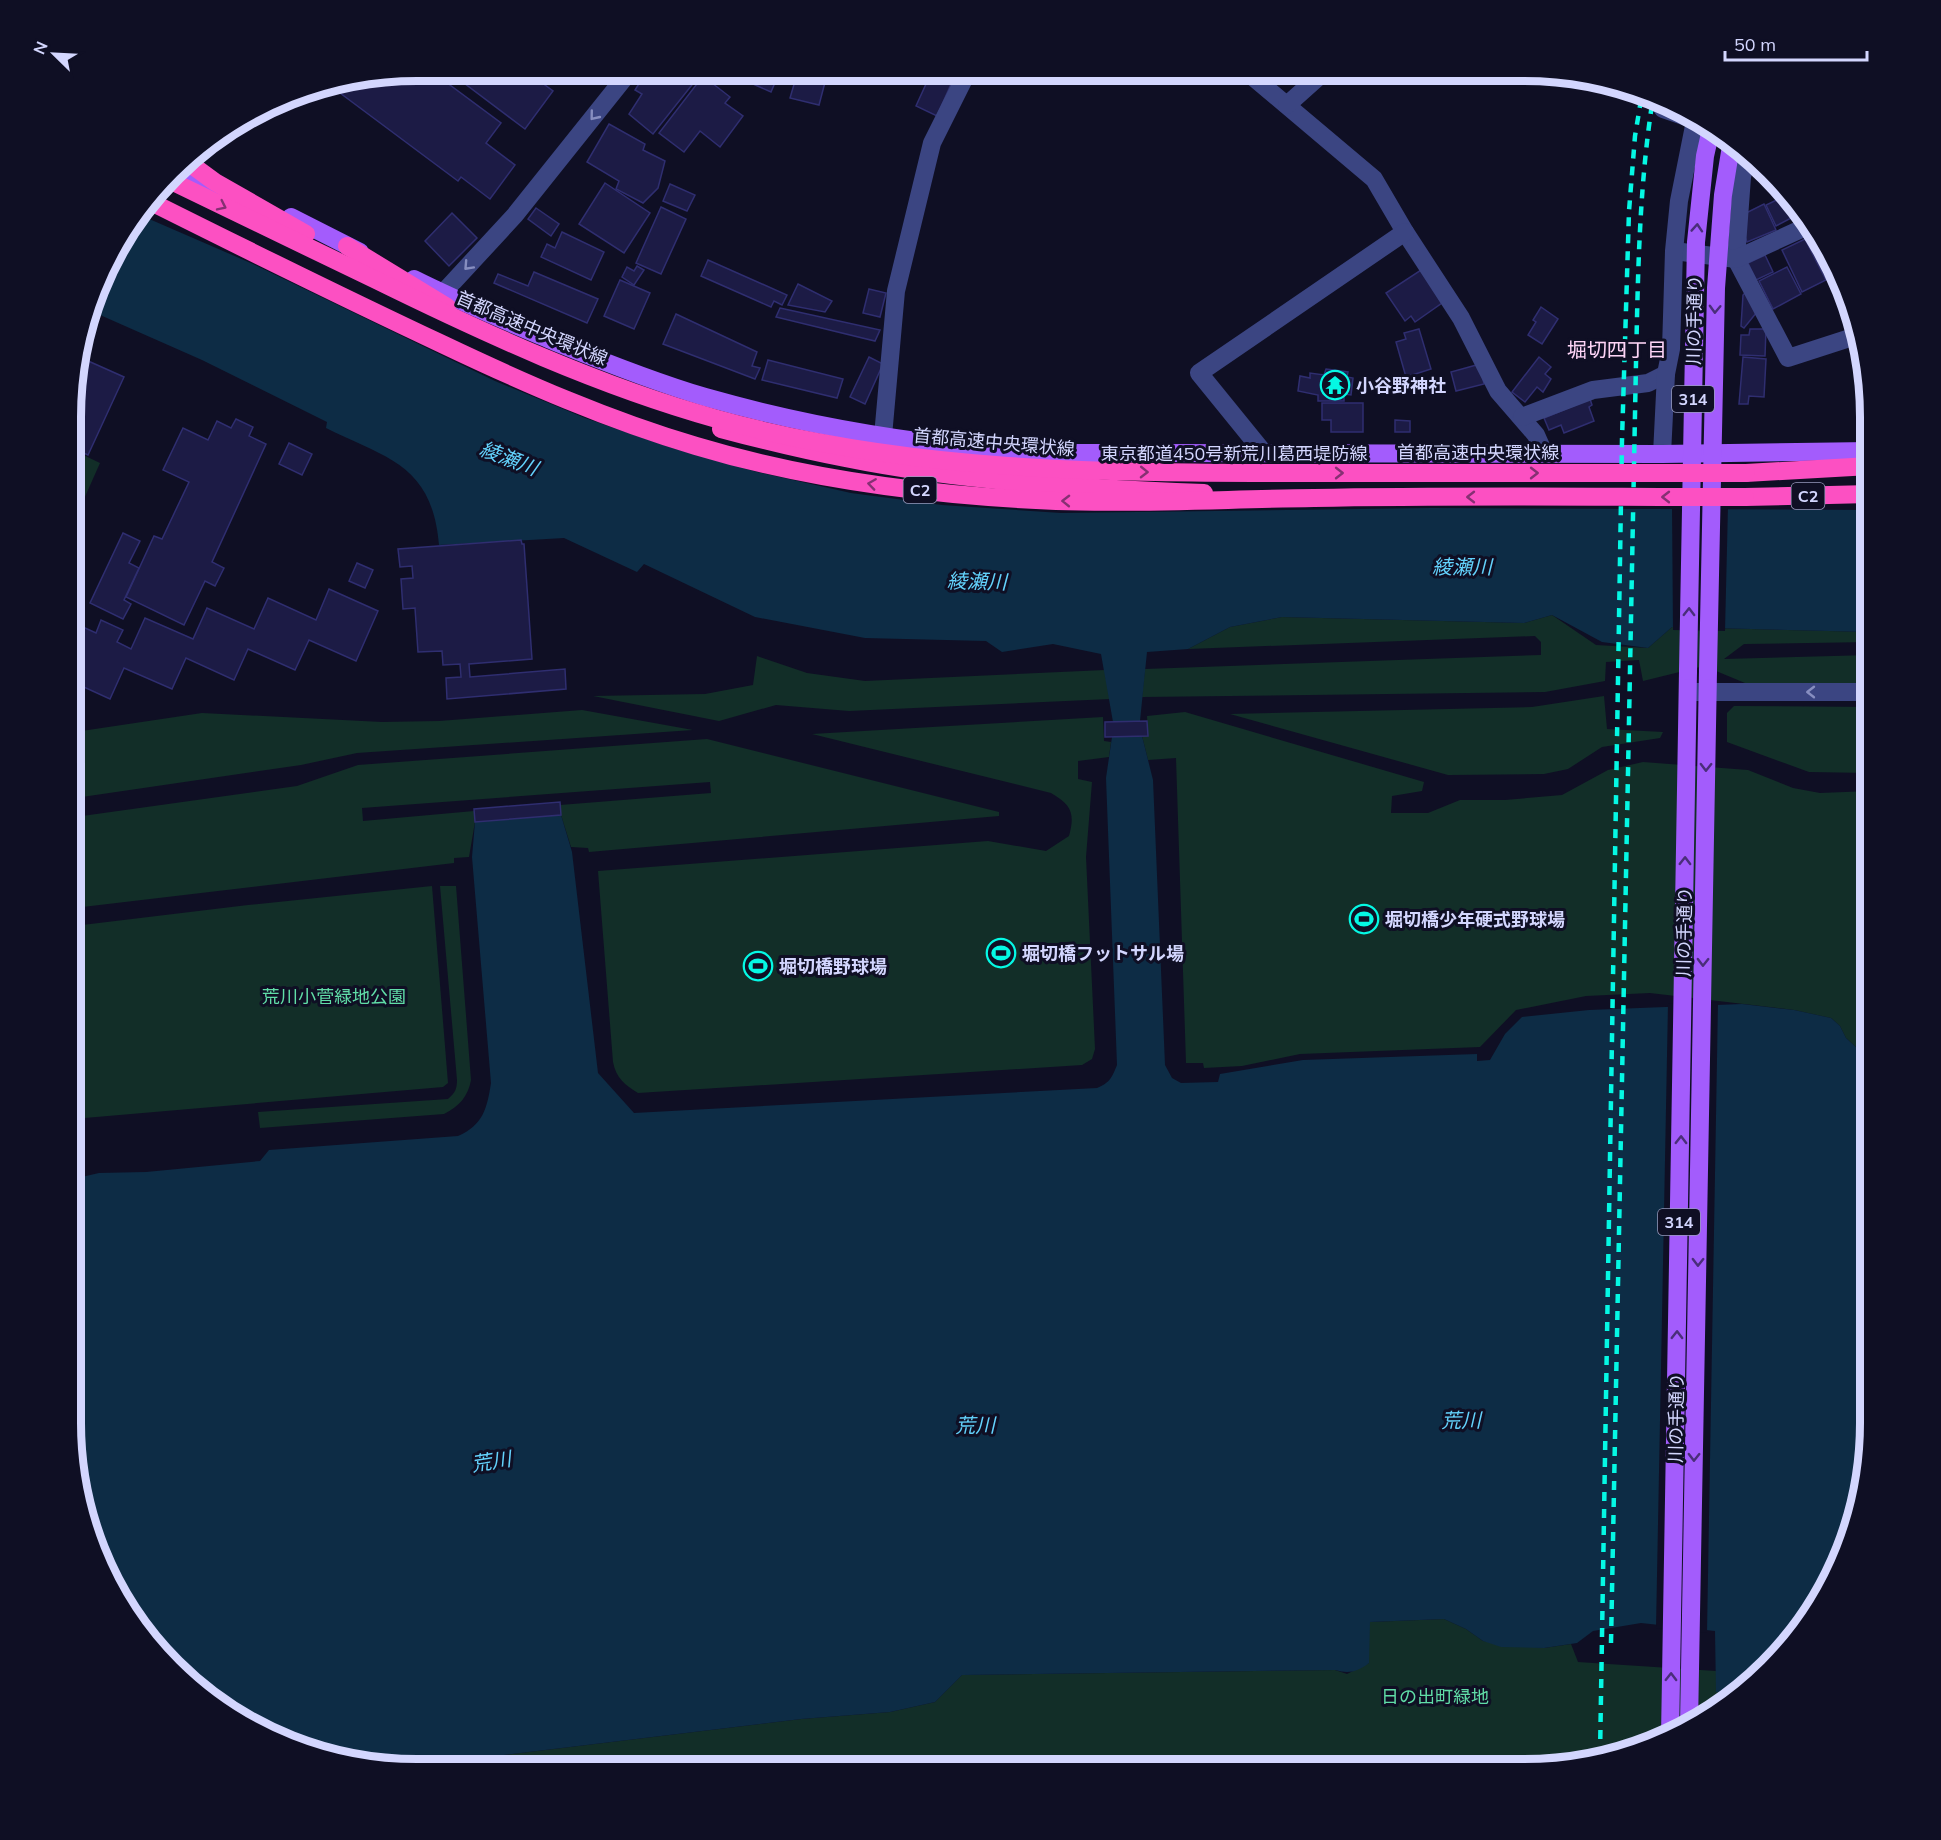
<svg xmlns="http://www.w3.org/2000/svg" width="1941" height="1840" viewBox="0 0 1941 1840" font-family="Mulish,'Noto Sans JP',sans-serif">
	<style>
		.green { fill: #122e28 }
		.water { fill: #0d2c45 }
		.pier { fill: #0f0f24 }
		.building { fill: #1c1b45; stroke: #2f2e70; stroke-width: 1.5 }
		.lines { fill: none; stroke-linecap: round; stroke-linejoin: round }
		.minor { stroke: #3b4582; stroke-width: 18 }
		.major { stroke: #a35cfc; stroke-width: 18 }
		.highway { stroke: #fc50c2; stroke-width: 18 }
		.rail { stroke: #05f8e4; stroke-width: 4.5; stroke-dasharray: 9 8; stroke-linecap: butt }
		.major-bridge { stroke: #a35cfc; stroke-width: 18 }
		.highway-bridge { stroke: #fc50c2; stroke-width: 18 }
		.oneway { stroke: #878ec0 }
		.oneway2 { stroke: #863073 }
		.oneway3 { stroke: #4a2e7a }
		.labels { text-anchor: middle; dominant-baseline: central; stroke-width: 6; stroke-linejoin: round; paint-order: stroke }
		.shield { fill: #0f0f24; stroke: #989abd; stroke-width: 1.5 }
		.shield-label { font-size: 16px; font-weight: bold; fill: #d3d6fe }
		.street-label { font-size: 18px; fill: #d3d6fe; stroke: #0f0f24 }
		.poi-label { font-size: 18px; font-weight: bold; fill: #d3d6fe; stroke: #0f0f24; text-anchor: start }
		.park-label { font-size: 18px; fill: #60dda7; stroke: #0f0f24 }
		.neighbourhood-label { font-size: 20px; fill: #fed5f7; stroke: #0f0f24 }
		.water-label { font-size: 20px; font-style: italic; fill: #63d2fc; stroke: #0f0f24 }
		.rim { fill: none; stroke: #d3d6fe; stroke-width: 8 }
	</style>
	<rect width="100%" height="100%" fill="#0f0f24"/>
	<g class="green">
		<path d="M77,452l23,11 -24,54z"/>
		<path d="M1552,615l44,30 52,3 24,-21 198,5v10l-126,2 -20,15 146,-4v34l-125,-6 -41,-17 -61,15 -4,-21 -33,2 -1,19 -60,11 -403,5 3,-28 396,-14v-13l-6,-6 -347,13 42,-22 52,-10 242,6z"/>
		<path d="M757,656l50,17 58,8 240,-11 5,29 -261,12 -73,-6 -57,16 -126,-25 112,-2 48,-9z"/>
		<path d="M1604,696l3,33 56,3 -3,6 -58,9 -34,22 -24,5 -96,1 -218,-61 302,-7z"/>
		<path d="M1734,706l136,1v66l-61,-1 -82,-30v-29z"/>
		<path d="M582,710l111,20 -336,23 -56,12 -226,33v-66l127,-19 180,9 57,-1z"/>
		<path d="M1185,712l239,70 -2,9 -30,5 -1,17h37l32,-13h45l57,-5 46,-25 35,-8 105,8 45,18 27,5 50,-2v263l-13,-6 -11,-10 -6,-12 -9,-8 -37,-8 -144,-17 -64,3 -70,14 -36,37 -180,7 -58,12 -38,2 -1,-5h-17l-10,-305 -28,2 -6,-24 6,-1 -1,-19z"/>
		<path d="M1103,717l1,24 7,1 -2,15 -31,4v18l14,3 -6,75 9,192 -3,10 -10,6 -444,28c-13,-8 -22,-15 -25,-31l-15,-191 390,-30 58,10 23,-15c6,-22 3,-31 -18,-43l-239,-59z"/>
		<path d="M707,739l292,73v4l-410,36 -1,-4 -17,-1 -10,-32 -1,-10 151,-12 -1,-11 -348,26 1,13 111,-10 1,11 -6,35 -15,1v5l-380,45 1,-91 222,-31 61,-21z"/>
		<path d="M432,886l16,197 -5,4 -370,32 1,-193 174,-21z"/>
		<path d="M440,886h16l15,194c-3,17 -12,26 -27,34l-184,14 -2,-16 190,-13c7,-6 9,-10 9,-19z"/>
		<path d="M1444,1619l22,10 17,12 61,7 27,-4 7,18 138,9v21h26l-7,6 -78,45 -110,26h-1129l70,-12 313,-38 89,-7 45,-10 27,-27 373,-5 12,4 22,-11v-41z"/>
	</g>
	<g class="water">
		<path d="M140,215l113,49 242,117 90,37 87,30 85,24 94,21 91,12 119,8 371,-5 438,2v122l-198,-5 -24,21 -46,-6 -50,-27 -28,8 -242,-6 -52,10 -42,22 -41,3 -7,69 -27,1 -12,-68 -48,-10 -51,8 -16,-11 -121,-3 -110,-21 -111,-53 -7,8 -73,-34 -125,7c-7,-80 -50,-86 -113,-117l1,-6 -125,-62 -111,-49 26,-67z"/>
		<path d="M1142,736l11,44 12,285 7,13 9,5 37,-1 2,-8 83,-14 174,-6v7l13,-1 15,-26 17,-17 67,-7 153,-6 52,6 37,8 9,8 6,12 11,10 13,6v392l-35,131 -36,57 -57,58h-26l-1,-61 -74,-8 -48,8 -16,12 -33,5 -43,-1 -18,-6 -17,-12 -22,-10 -74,3 -1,41c-12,9 -20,11 -34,7l-373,5 -27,27 -45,10 -89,7 -313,38 -70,12h-24l-131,-35 -57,-36 -64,-64 -53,-99 -18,-89 2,-267 26,-6 47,-1 114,-11 9,-11 189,-14c25,-11 29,-27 33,-53l-19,-226 3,-35 86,-7 11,37 26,221 36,40 463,-25c13,-5 15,-11 20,-23l-11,-287 6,-41z"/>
	</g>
	<g class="pier">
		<path d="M1672,506h56l-3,125 -52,-1z"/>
		<path d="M1718,1002l-11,631 -51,-5 12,-624z"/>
	</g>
	<g class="building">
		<path d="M417,70l14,1 70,52 -15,20 29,22 -25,34 -29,-22 -3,4 -126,-94 1,-3z"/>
		<path d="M448,71h78l27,20 -28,38z"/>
		<path d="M647,71h56l-50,63 -24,-20 13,-20 -7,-4z"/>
		<path d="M724,71h56l-9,21z"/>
		<path d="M798,71h30l-9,34 -29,-7z"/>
		<path d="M932,71h14l9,4 -18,41 -21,-10z"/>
		<path d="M703,76l27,21 -5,6 18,13 -23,31 -20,-16 -16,21 -25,-19z"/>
		<path d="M609,124l36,20 -2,6 22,11 -7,27 -15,15 -27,-14 3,-8 -32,-19z"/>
		<path d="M605,183l45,30 -26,40 -45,-29z"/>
		<path d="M670,184l25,11 -8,16 -24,-10z"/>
		<path d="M1787,195l6,5 6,14 -23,12 -10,-21z"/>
		<path d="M1764,204l12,26 -29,12 -3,-8 2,-21z"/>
		<path d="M661,207l25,12 -25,55 -25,-11z"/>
		<path d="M536,208l23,16 -8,12 -23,-17z"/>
		<path d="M452,213l25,25 -28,28 -24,-25z"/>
		<path d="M562,232l42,20 -13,28 -50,-23 6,-13 8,4z"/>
		<path d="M1805,239l21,41 -24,12 -20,-42z"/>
		<path d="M1765,255l8,17 -17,8 -8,-17z"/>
		<path d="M708,260l79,35 -5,10 -8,-4 -3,6 -70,-31z"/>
		<path d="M637,266l7,4 -10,15 -12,-8 5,-10 7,4z"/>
		<path d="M1787,267l14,27 -28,15 -14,-28z"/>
		<path d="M1421,270l21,33 -27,19 -4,-6 -6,5 -19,-28z"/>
		<path d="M534,272l64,27 -11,24 -93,-40 4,-9 30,12z"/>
		<path d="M620,280l30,13 -16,36 -30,-13z"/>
		<path d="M798,284l34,17 -7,11 -37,-7z"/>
		<path d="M869,289l17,4 -6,24 -17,-4z"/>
		<path d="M1746,292l11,20 -13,16 -3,-2 2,-31z"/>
		<path d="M1541,307l17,12 -16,25 -14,-9 8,-13 -3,-2z"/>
		<path d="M780,308l100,22 -5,11 -99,-24z"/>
		<path d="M676,314l81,38 -5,14 8,2 -5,11 -92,-35z"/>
		<path d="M1419,329l12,40 -25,8 -10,-35 10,-3 -2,-6z"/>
		<path d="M1750,329h16l-1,27 -25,-1 1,-20h8z"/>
		<path d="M77,356l47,21 -36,78 -11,-5z"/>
		<path d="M869,357l14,7 -18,40 -15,-7z"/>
		<path d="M1539,357l12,10 -6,7 6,5 -8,13 -6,-5 -12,15 -13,-10z"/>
		<path d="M1743,357l23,2 -2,38 -15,-1 -1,8h-9z"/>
		<path d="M768,360l75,19 -6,19 -75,-18z"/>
		<path d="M1480,364l4,20 -28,7 -5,-19z"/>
		<path d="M1326,369l22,3 -1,5 6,1 -2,17 -7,-1v7h-26v-6l-20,-4 2,-15 10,2v-5l14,2z"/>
		<path d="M1590,399l2,6 -3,2 5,14 -30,12 -3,-8 -12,5 -5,-12z"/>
		<path d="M1322,403h41v29h-32v-12h-9z"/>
		<path d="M236,419l17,8 -4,9 17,8 -54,118 12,6 -9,18 -10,-5 -21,44 -58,-28 28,-61 8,3 27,-57 -26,-12 20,-42 25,12 9,-19 14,7z"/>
		<path d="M1395,420l15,1v11h-15z"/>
		<path d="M289,443l23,11 -10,21 -23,-11z"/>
		<path d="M123,533l17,8 -11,22 10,5 -15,32 7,4 -8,15 -33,-16z"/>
		<path d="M521,540l1,4h2l8,115 -63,5 1,13 95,-8 1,20 -119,10 -1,-21 15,-1 -1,-13 -17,1 -1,-14 -24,1 -3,-44 -12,1 -2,-30 12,-1 -1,-12 -12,1 -2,-18z"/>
		<path d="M357,563l16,7 -8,18 -16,-7z"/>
		<path d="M329,589l49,22 -22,50 -47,-21 -14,30 -47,-21 -14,31 -48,-22 -14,31 -48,-21 -14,31 -35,-16 1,-40 7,-16 13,6 5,-13 22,10 -6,12 14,7 14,-31 48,21 14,-31 47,21 14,-31 48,22z"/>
		<path d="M1147,721l1,15 -43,1v-15z"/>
		<path d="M560,802l1,13 -86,7 -1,-13z"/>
	</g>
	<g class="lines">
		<g class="minor">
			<path d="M1246,71l128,108 31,53 56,86 37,73 38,44 8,18"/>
			<path d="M1657,100l6,9 32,11"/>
			<path d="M1287,105l38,-34"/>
			<path d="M1746,159l-4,18 -6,82 52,99 68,-22"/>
			<path d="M1682,252l54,7 74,-34"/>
			<path d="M443,293l72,-78 115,-144"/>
			<path d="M1522,417l71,-27 55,-7 18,-9"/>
			<path d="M883,436l13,-145 36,-148 36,-72"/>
			<path d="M1264,453l-65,-80 206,-141"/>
			<path d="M1662,454l4,-80 5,-25 3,-98 5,-50 17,-85"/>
			<path d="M1692,692h178"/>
		</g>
		<g class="major">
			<path d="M176,172l47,18"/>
			<path d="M291,217l69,35"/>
			<path d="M414,279c46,23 94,43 141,63 49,20 99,40 150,55 88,25 180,42 272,51 57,6 115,5 173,5l512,1 208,-3"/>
			<path d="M1689,1725l19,-1054"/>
			<path d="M1670,1736l18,-1065"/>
		</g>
		<g class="highway">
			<path d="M347,246l100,61"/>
			<path d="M721,429c41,11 82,21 124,29 118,24 239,30 359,35"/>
			<path d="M1746,473l124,-7"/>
			<path d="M1745,497l125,-3"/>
		</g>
		<g class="rail">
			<path d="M1611,1643l25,-1280c2,-89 3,-177 17,-265"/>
			<path d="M1600,1756l22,-1316 7,-229 6,-75 7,-42"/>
		</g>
		<g class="major-bridge">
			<path d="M1688,671l8,-429 9,-86 6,-27"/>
			<path d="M1708,671l8,-383 7,-93 8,-49"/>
		</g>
		<g class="highway-bridge">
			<path d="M185,160l30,22 91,52"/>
			<path d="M169,180c69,34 138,67 207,100 110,54 223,106 341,139 193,53 388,54 586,54 148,0 295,0 443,0"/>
			<path d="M151,202c96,48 193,96 291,142 82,39 166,76 254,102 116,35 239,50 360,55 86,3 172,-2 258,-3 143,-3 287,-1 431,-1"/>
		</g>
	</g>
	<defs><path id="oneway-chevron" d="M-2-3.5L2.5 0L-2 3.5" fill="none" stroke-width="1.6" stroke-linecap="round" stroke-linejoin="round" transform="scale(1.5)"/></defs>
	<g class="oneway">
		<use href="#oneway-chevron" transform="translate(594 116) rotate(129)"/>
		<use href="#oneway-chevron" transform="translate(468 266) rotate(133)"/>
		<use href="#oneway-chevron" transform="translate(1811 692) rotate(-180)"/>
	</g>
	<g class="oneway2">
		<use href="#oneway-chevron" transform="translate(222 206) rotate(26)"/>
		<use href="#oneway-chevron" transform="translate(1144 472) rotate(1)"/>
		<use href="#oneway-chevron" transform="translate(1339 473)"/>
		<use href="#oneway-chevron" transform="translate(1534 473)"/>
		<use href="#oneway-chevron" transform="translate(872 484) rotate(-172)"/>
		<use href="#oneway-chevron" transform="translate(1471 497) rotate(180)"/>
		<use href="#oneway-chevron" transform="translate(1666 497) rotate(180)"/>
		<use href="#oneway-chevron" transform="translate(1066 501) rotate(-179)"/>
	</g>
	<g class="oneway3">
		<use href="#oneway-chevron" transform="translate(1697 228) rotate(-86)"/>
		<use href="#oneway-chevron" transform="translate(1715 309) rotate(92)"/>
		<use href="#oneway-chevron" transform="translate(1689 612) rotate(-89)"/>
		<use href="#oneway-chevron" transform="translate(1706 767) rotate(91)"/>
		<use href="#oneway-chevron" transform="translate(1685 861) rotate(-89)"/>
		<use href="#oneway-chevron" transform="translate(1703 962) rotate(91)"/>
		<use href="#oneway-chevron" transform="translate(1681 1140) rotate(-89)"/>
		<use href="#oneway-chevron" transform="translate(1698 1262) rotate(91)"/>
		<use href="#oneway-chevron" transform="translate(1677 1335) rotate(-89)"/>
		<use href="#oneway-chevron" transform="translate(1694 1457) rotate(91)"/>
		<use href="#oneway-chevron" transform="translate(1671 1677) rotate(-89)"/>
	</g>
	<defs>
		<g id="temple-ring" transform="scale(1.5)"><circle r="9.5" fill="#0f0f24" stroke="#05f8e4" stroke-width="1.5"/><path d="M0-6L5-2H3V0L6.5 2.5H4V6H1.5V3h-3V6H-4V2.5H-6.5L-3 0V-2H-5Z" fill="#05f8e4"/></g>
		<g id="stadium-ring" transform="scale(1.5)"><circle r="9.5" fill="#0f0f24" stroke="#05f8e4" stroke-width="1.5"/><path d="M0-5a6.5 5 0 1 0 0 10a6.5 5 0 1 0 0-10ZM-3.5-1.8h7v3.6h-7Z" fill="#05f8e4"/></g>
	</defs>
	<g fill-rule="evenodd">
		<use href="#temple-ring" x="1335" y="385"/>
		<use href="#stadium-ring" x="1364" y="919"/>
		<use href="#stadium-ring" x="1001" y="953"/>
		<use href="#stadium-ring" x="758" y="966"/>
	</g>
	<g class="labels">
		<g class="shield">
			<rect x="1672" y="386" width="42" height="26" rx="4.5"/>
			<rect x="903.5" y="477" width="33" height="26" rx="4.5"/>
			<rect x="1791.5" y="483" width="33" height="26" rx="4.5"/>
			<rect x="1658" y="1209" width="42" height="26" rx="4.5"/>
		</g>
		<g class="shield-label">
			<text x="1693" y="399">314</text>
			<text x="920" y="490">C2</text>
			<text x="1808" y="496">C2</text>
			<text x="1679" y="1222">314</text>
		</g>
		<g class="street-label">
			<text transform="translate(1694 320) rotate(-89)">川の手通り</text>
			<text transform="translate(532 328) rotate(23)">首都高速中央環状線</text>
			<text transform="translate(994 442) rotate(5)">首都高速中央環状線</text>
			<text x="1478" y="452">首都高速中央環状線</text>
			<text x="1234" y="453">東京都道450号新荒川葛西堤防線</text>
			<text transform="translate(1684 932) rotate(-89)">川の手通り</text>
			<text transform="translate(1676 1418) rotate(-89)">川の手通り</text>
		</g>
		<g class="poi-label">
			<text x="1356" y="385">小谷野神社</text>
			<text x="1385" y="919">堀切橋少年硬式野球場</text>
			<text x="1022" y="953">堀切橋フットサル場</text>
			<text x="779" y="966">堀切橋野球場</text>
		</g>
		<g class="park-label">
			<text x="334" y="996">荒川小菅緑地公園</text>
			<text x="1435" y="1696">日の出町緑地</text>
		</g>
		<g class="neighbourhood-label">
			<text x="1617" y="349">堀切四丁目</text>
		</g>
		<g class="water-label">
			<text transform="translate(509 458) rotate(21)">綾瀬川</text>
			<text x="1462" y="566">綾瀬川</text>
			<text transform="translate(977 581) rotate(1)">綾瀬川</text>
			<text transform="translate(1461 1420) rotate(-1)">荒川</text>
			<text transform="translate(975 1425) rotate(-1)">荒川</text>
			<text transform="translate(491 1461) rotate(-9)">荒川</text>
		</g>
	</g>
	<path d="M0 0H1941V1840H0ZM417 81H1524A336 336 0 0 1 1860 417V1423A336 336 0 0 1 1524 1759H417A336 336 0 0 1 81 1423V417A336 336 0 0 1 417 81Z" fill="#0f0f24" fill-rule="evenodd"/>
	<path class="rim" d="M417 81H1524A336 336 0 0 1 1860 417V1423A336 336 0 0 1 1524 1759H417A336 336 0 0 1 81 1423V417A336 336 0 0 1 417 81Z"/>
	<g transform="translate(54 54) rotate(294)" stroke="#0f0f24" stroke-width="4.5" paint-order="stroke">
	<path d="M0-4.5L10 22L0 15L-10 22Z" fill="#d3d6fe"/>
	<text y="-9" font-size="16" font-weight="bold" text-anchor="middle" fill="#d3d6fe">N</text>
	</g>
	<path d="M1725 51v9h142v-9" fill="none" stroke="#d3d6fe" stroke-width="3"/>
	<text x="1734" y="51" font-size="18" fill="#d3d6fe" stroke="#0f0f24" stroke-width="4.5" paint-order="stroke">50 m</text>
</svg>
